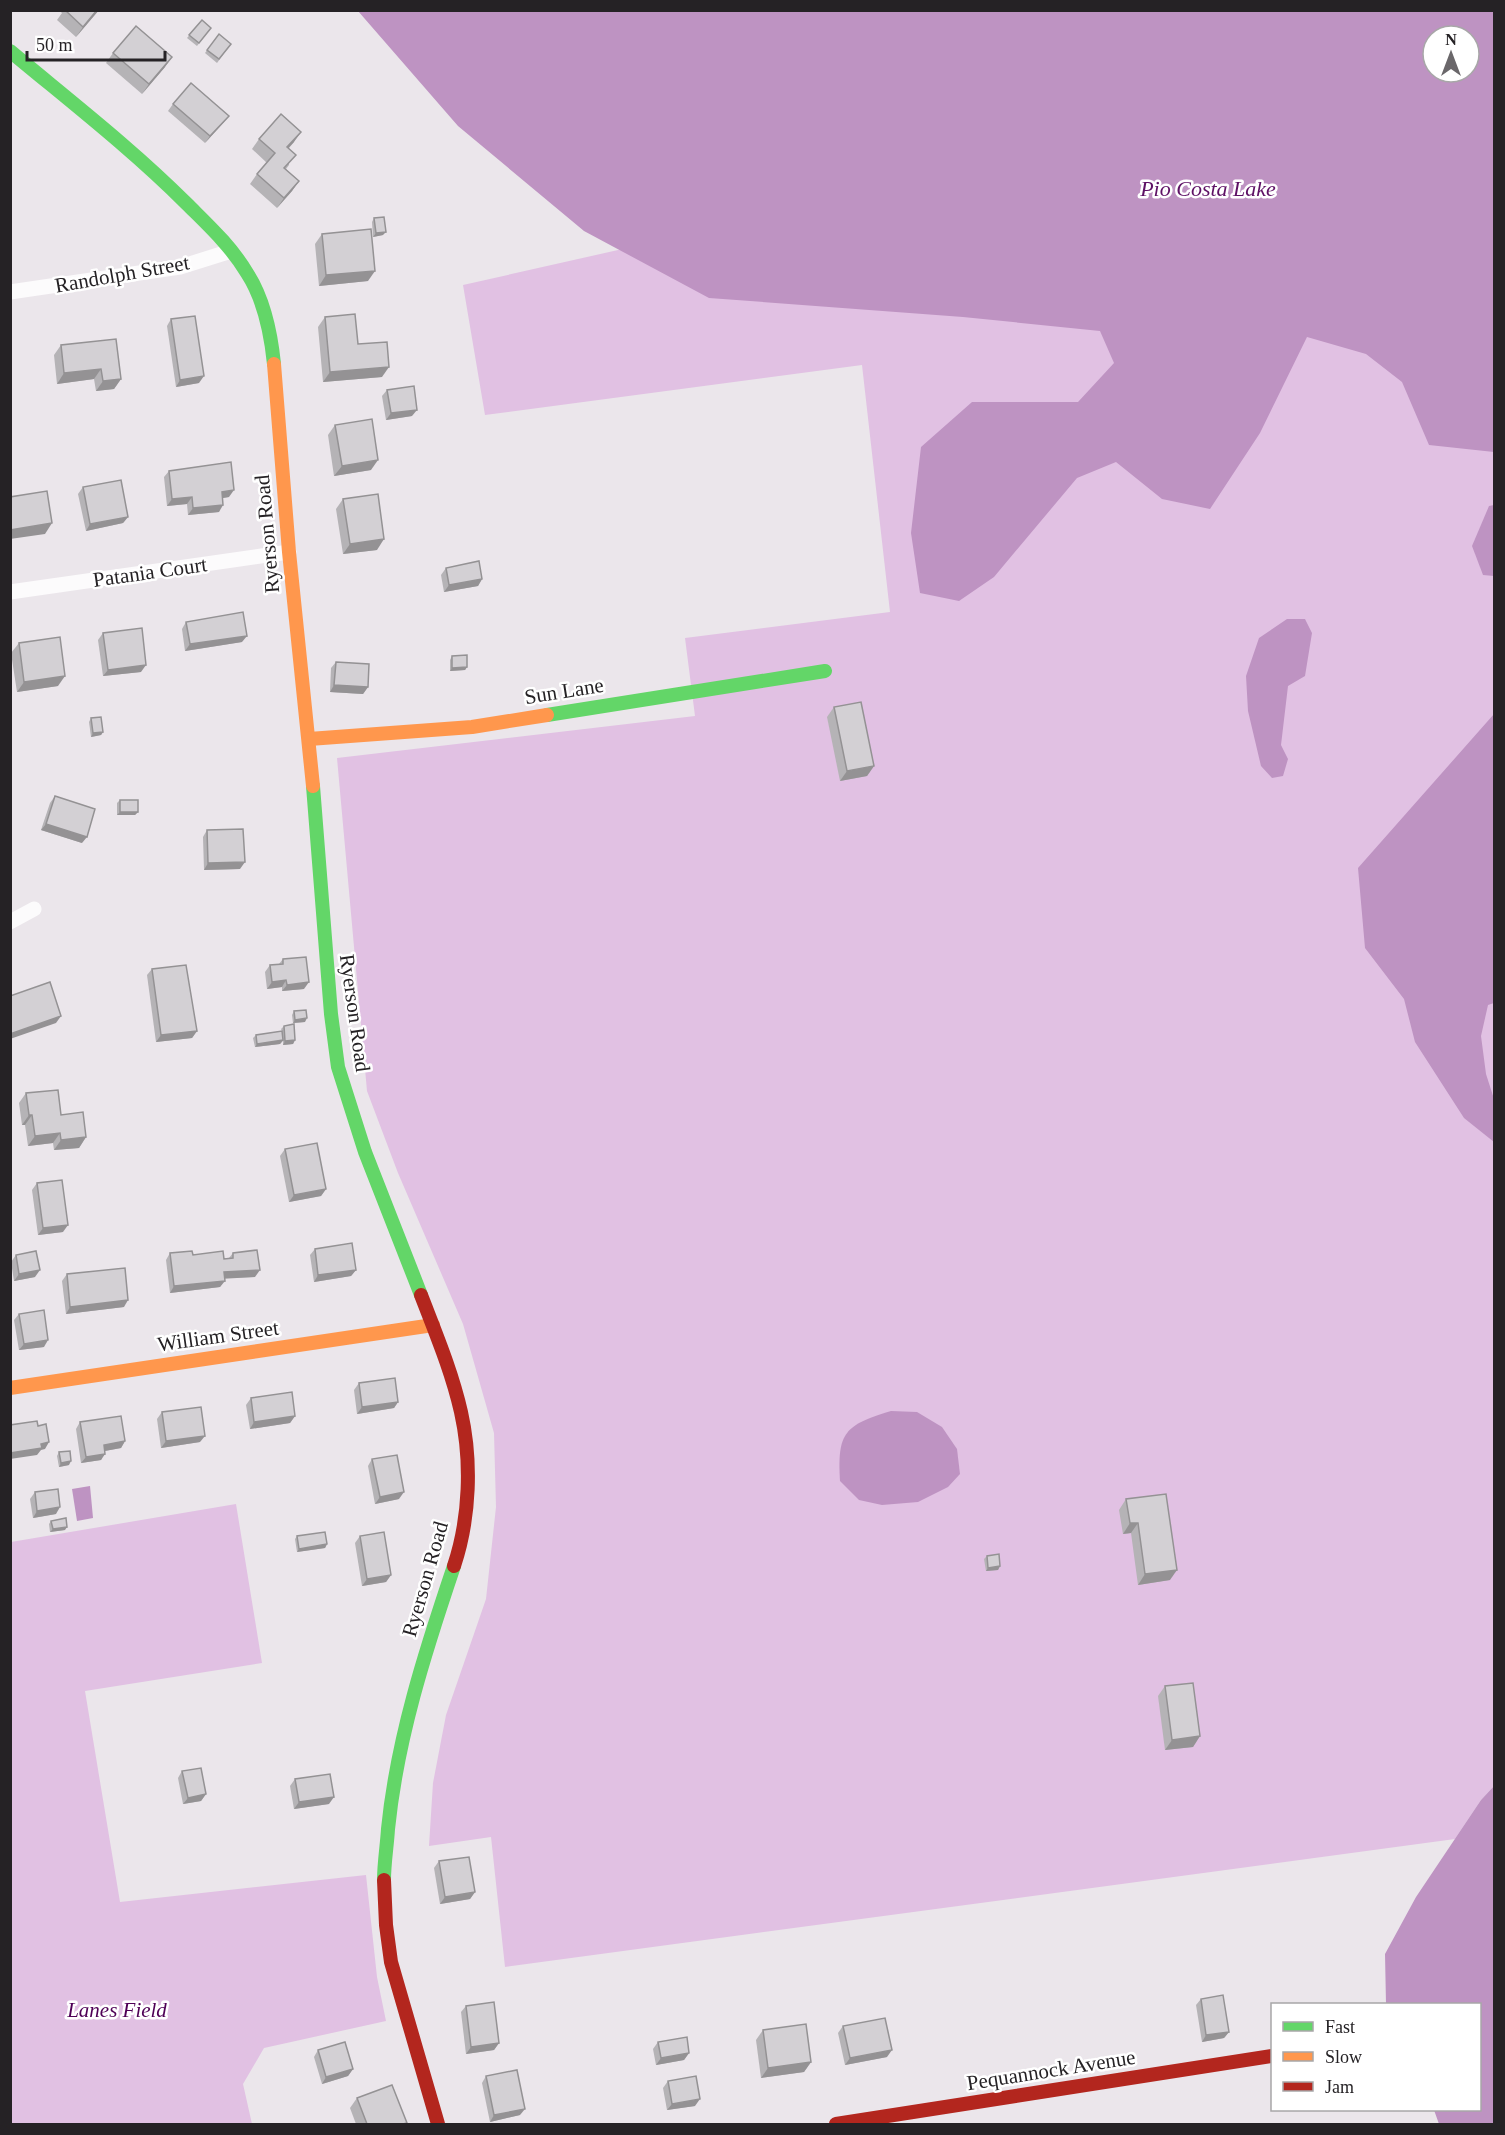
<svg xmlns="http://www.w3.org/2000/svg" width="1505" height="2135" viewBox="0 0 1505 2135" font-family="Georgia,serif">
	<style>
		.green { fill: #e1c1e3 }
		.water { fill: #be93c2; fill-rule: evenodd }
		.lines { fill: none; stroke-linecap: round; stroke-linejoin: round }
		.street { stroke: #fcfbfc; stroke-width: 15 }
		.fast { stroke: #63d668; stroke-width: 14 }
		.slow { stroke: #ff974d; stroke-width: 14 }
		.jam { stroke: #b3261e; stroke-width: 14 }
		.wall { fill: #b5b3b6 }
		.shaded-wall { fill: #949294 }
		.building { fill: #d3d0d4; stroke: #949294; stroke-width: 1.5 }
		.labels { text-anchor: middle; dominant-baseline: central; stroke-width: 5; stroke-linejoin: round; paint-order: stroke }
		.street-label { font-size: 21px; fill: #252225; stroke: #fff }
		.park-label { font-size: 21px; font-style: italic; fill: #4f0056; stroke: #fff }
		.water-label { font-size: 22px; font-style: italic; fill: #5e1165; stroke: #fff }
	</style>
	<rect width="100%" height="100%" fill="#ebe6eb"/>
	<g class="green">
		<path d="M1262,235l232,133v1418l-13,14 -26,39 -950,128 -14,-130 -62,9 4,-63 13,-68 40,-116 10,-92 -2,-74 -31,-109 -65,-151 -31,-82 -30,-333 358,-42 -10,-78 205,-26 -28,-247 -377,50 -22,-130 155,-35z"/>
		<path d="M236,1504l26,159 -177,28 35,211 246,-27 11,102 9,44 -122,27 -21,36 9,40h-241v-582z"/>
	</g>
	<g class="water">
		<path d="M358,11h1136v441l-65,-7 -27,-63 -36,-28 -59,-17 -47,96 -50,76 -48,-10 -46,-37 -39,16 -83,99 -35,24 -39,-8 -9,-60 10,-86 51,-45h106l36,-39 -14,-32 -137,-14 -254,-19 -125,-67 -126,-105zM1433,36h36v36h-36z"/>
		<path d="M1494,505v71l-11,-1 -11,-29 17,-40z"/>
		<path d="M1287,619h18l7,14 -7,43 -17,10 -7,59 7,14 -5,17 -11,2 -11,-12 -13,-55 -2,-35 13,-38z"/>
		<path d="M1494,714v289l-6,2 -7,31 5,38 8,25v43l-30,-24 -49,-76 -11,-43 -39,-51 -7,-80z"/>
		<path d="M891,1411l26,1 25,15 15,22 3,25 -12,13 -30,15 -36,3 -23,-5 -19,-19c-3,-49 5,-56 51,-70z"/>
		<path d="M90,1486l3,32 -16,3 -5,-32z"/>
		<path d="M1494,1786v338h-55l-5,-14h46v-106h-94l-1,-50 31,-57 65,-97z"/>
	</g>
	<g class="lines">
		<g class="street">
			<path d="M10,292l170,-25 51,-16"/>
			<path d="M10,592l279,-40"/>
			<path d="M10,922l24,-13"/>
		</g>
		<g class="fast">
			<path d="M10,51c60,50 122,98 177,153 21,21 44,42 60,69 17,26 24,61 27,91"/>
			<path d="M547,715l278,-44"/>
			<path d="M313,786l18,228 7,53 27,85 56,143"/>
			<path d="M384,1880c0,-17 3,-34 4,-51 9,-90 37,-177 66,-263"/>
		</g>
		<g class="slow">
			<path d="M274,364l15,188 24,234"/>
			<path d="M309,739l163,-12 75,-12"/>
			<path d="M10,1388l423,-63"/>
		</g>
		<g class="jam">
			<path d="M421,1295c15,39 31,77 40,117 11,49 9,106 -7,154"/>
			<path d="M384,1880l2,45 5,37 47,162"/>
			<path d="M836,2124l436,-68"/>
		</g>
	</g>
	<g class="wall">
		<path d="M59,10h40l-23,27 -19,-17 5,-7z"/>
		<path d="M202,20l9,8 -14,18 -10,-8z"/>
		<path d="M219,34l12,10 -14,19 -12,-10z"/>
		<path d="M113,53l52,14 -23,27 -36,-31z"/>
		<path d="M173,104l51,18 -19,21 -37,-32z"/>
		<path d="M259,139l35,3 -5,6v17l-3,4 13,12 -7,10 -15,17 -27,-24 7,-10 10,-11 -15,-14z"/>
		<path d="M374,218l9,17 -10,2 -1,-15z"/>
		<path d="M322,234l46,47 -49,5 -4,-42z"/>
		<path d="M325,317l33,27 24,33 -59,5 -5,-55z"/>
		<path d="M171,319l28,64 -23,4 -9,-61z"/>
		<path d="M61,345l60,34 -7,10 -18,2 -2,-12 -37,5 -3,-29z"/>
		<path d="M387,390l25,26 -26,4 -4,-24z"/>
		<path d="M335,425l36,45 -37,6 -6,-41z"/>
		<path d="M169,471l60,26 -7,1 -3,14 -31,3 -1,-11 -20,2 -3,-29z"/>
		<path d="M83,487l45,30 -5,6 -37,8 -8,-37z"/>
		<path d="M343,499l34,51 -34,4 -7,-45z"/>
		<path d="M446,568l36,11 -4,7 -34,6 -3,-17z"/>
		<path d="M186,622l56,20 -57,9 -3,-22z"/>
		<path d="M103,633l38,39 -38,4 -5,-36z"/>
		<path d="M19,643l39,43 -41,6 -6,-39z"/>
		<path d="M452,656l15,11 -2,3 -15,1v-11z"/>
		<path d="M336,662l32,25 -5,7 -33,-2 1,-24z"/>
		<path d="M834,707l40,59 -7,10 -27,5 -13,-64z"/>
		<path d="M91,718l12,14 -2,3 -10,2 -2,-15z"/>
		<path d="M55,796l27,47 -41,-13 9,-27z"/>
		<path d="M120,800l18,12 -3,3h-18v-12z"/>
		<path d="M207,830l33,39 -36,1 -1,-33z"/>
		<path d="M283,959l21,30 -22,2v-4l-15,2 -2,-17 5,-7 9,-1z"/>
		<path d="M152,969l45,62 -5,7 -36,4 -9,-67z"/>
		<path d="M294,1011l11,11 -12,1 -1,-8z"/>
		<path d="M284,1026l11,14 -2,4 -10,1v-4l-3,3 -25,3 -2,-9 3,-3 26,-4 -1,-2z"/>
		<path d="M26,1093l35,22 25,22 -7,11 -25,2 -1,-7 -25,3 -3,-21h-3l-3,-22z"/>
		<path d="M285,1149l41,40 -5,7 -32,6 -9,-46z"/>
		<path d="M37,1183l26,49 -25,3 -6,-45z"/>
		<path d="M315,1249l41,21 -5,6 -37,6 -4,-27z"/>
		<path d="M170,1253l54,6 5,-1 4,-5 22,24 -30,1 -5,9 -50,6 -4,-33z"/>
		<path d="M16,1255l19,22 -21,4 -3,-19z"/>
		<path d="M67,1274l57,33 -58,7 -4,-33z"/>
		<path d="M19,1314l25,33 -25,3 -5,-30z"/>
		<path d="M359,1383l39,19 -4,6 -37,6 -3,-24z"/>
		<path d="M251,1398l44,18 -5,7 -40,6 -4,-24z"/>
		<path d="M162,1412l38,30 -39,6 -4,-29z"/>
		<path d="M80,1422l45,19 -4,7 -16,3 -4,9 -20,3 -5,-34z"/>
		<path d="M59,1452l10,13 -10,2 -2,-11z"/>
		<path d="M372,1459l27,40 -24,5 -7,-38z"/>
		<path d="M35,1492l21,22 -23,4 -3,-19z"/>
		<path d="M1126,1499l44,81 -32,5 -7,-52 -8,1 -4,-24z"/>
		<path d="M51,1521l14,9 -15,2 -1,-8z"/>
		<path d="M297,1536l30,8 -2,4 -28,4 -2,-13z"/>
		<path d="M360,1536l31,39 -5,7 -24,4 -7,-43z"/>
		<path d="M987,1556l13,10 -2,4 -12,1 -2,-12z"/>
		<path d="M1165,1686l35,50 -7,11 -28,3 -7,-54z"/>
		<path d="M182,1771l24,23 -5,7 -18,3 -5,-26z"/>
		<path d="M295,1779l34,25 -35,5 -4,-23z"/>
		<path d="M439,1861l36,31 -5,7 -30,5 -6,-36z"/>
		<path d="M1201,1999l28,33 -5,6 -22,4 -6,-37z"/>
		<path d="M466,2006l33,37 -5,7 -28,4 -5,-42z"/>
		<path d="M843,2026l44,31 -42,8 -7,-32z"/>
		<path d="M763,2030l48,32 -7,10 -43,6 -5,-38z"/>
		<path d="M658,2042l31,11 -5,7 -28,5 -3,-16z"/>
		<path d="M318,2050l35,19 -5,7 -26,8 -8,-27z"/>
		<path d="M486,2076l34,39 -30,7 -8,-39z"/>
		<path d="M668,2081l27,25 -28,4 -4,-22z"/>
		<path d="M357,2098l49,26h-50l-6,-16z"/>
	</g>
	<g class="shaded-wall">
		<path d="M97,10h2l-23,27 7,-10z"/>
		<path d="M172,57l-7,10 -23,27 7,-10z"/>
		<path d="M229,116l-5,6 -19,21 5,-7z"/>
		<path d="M301,132l-7,10 -14,15 7,-10z"/>
		<path d="M299,181l-7,10 -15,17 7,-10z"/>
		<path d="M386,232l-3,3 -10,2 3,-4z"/>
		<path d="M375,271l-7,10 -49,5 7,-11z"/>
		<path d="M389,367l-7,10 -59,5 7,-10z"/>
		<path d="M101,369l-7,10 -37,5 7,-11z"/>
		<path d="M204,376l-5,7 -23,4 4,-7z"/>
		<path d="M121,379l-7,10 -18,2 7,-10z"/>
		<path d="M417,410l-5,6 -26,4 5,-7z"/>
		<path d="M378,460l-7,10 -37,6 8,-10z"/>
		<path d="M234,490l-5,7 -12,2 5,-7z"/>
		<path d="M192,497l-5,7 -20,2 5,-7z"/>
		<path d="M223,505l-4,7 -31,3 5,-7z"/>
		<path d="M128,517l-5,6 -37,8 4,-7z"/>
		<path d="M52,523l-7,11 -35,5v-9z"/>
		<path d="M384,539l-7,11 -34,4 7,-10z"/>
		<path d="M482,579l-4,7 -34,6 5,-7z"/>
		<path d="M247,636l-5,6 -57,9 5,-7z"/>
		<path d="M146,665l-5,7 -38,4 5,-6z"/>
		<path d="M467,667l-2,3 -15,1 2,-3z"/>
		<path d="M65,676l-7,10 -41,6 7,-10z"/>
		<path d="M334,685l34,2 -5,7 -33,-2z"/>
		<path d="M103,732l-2,3 -10,2 2,-4z"/>
		<path d="M874,766l-7,10 -27,5 7,-10z"/>
		<path d="M120,812h18l-3,3h-18z"/>
		<path d="M46,824l41,13 -5,6 -41,-13z"/>
		<path d="M245,862l-5,7 -36,1 4,-7z"/>
		<path d="M286,980l-4,7 -15,2 5,-7z"/>
		<path d="M309,982l-5,7 -22,2 5,-6z"/>
		<path d="M61,1016l-5,7 -46,16v-5z"/>
		<path d="M307,1018l-2,4 -12,1 2,-3z"/>
		<path d="M197,1031l-5,7 -36,4 5,-7z"/>
		<path d="M283,1040l-3,4 -25,3 2,-3z"/>
		<path d="M295,1040l-2,4 -10,1 2,-4z"/>
		<path d="M29,1115h3l-7,10h-3z"/>
		<path d="M60,1133l-7,10 -25,3 7,-10z"/>
		<path d="M86,1137l-7,11 -25,2 7,-10z"/>
		<path d="M326,1189l-5,7 -32,6 5,-7z"/>
		<path d="M68,1225l-5,7 -25,3 5,-7z"/>
		<path d="M40,1270l-5,7 -21,4 5,-7z"/>
		<path d="M260,1270l-5,7 -36,2 5,-7z"/>
		<path d="M356,1270l-5,6 -37,6 4,-7z"/>
		<path d="M225,1281l-5,6 -50,6 4,-7z"/>
		<path d="M128,1300l-4,7 -58,7 4,-7z"/>
		<path d="M48,1340l-4,7 -25,3 5,-6z"/>
		<path d="M398,1402l-4,6 -37,6 5,-7z"/>
		<path d="M295,1416l-5,7 -40,6 4,-7z"/>
		<path d="M205,1436l-5,6 -39,6 5,-7z"/>
		<path d="M125,1441l-4,7 -22,4 5,-7z"/>
		<path d="M49,1442l-4,7 -4,1 -4,5 -27,4v-6l31,-9z"/>
		<path d="M105,1454l-4,6 -20,3 5,-6z"/>
		<path d="M71,1461l-2,4 -10,2 2,-4z"/>
		<path d="M404,1492l-5,7 -24,5 5,-7z"/>
		<path d="M60,1507l-4,7 -23,4 4,-7z"/>
		<path d="M1130,1523h8l-7,10 -8,1z"/>
		<path d="M67,1527l-2,3 -15,2 3,-3z"/>
		<path d="M327,1544l-2,4 -28,4 2,-3z"/>
		<path d="M1000,1566l-2,4 -12,1 2,-3z"/>
		<path d="M1177,1570l-7,10 -32,5 7,-11z"/>
		<path d="M391,1575l-5,7 -24,4 5,-7z"/>
		<path d="M1200,1736l-7,11 -28,3 7,-10z"/>
		<path d="M206,1794l-5,7 -18,3 5,-6z"/>
		<path d="M334,1797l-5,7 -35,5 5,-7z"/>
		<path d="M475,1892l-5,7 -30,5 5,-7z"/>
		<path d="M1229,2032l-5,6 -22,4 4,-7z"/>
		<path d="M499,2043l-5,7 -28,4 5,-7z"/>
		<path d="M892,2050l-5,7 -42,8 5,-7z"/>
		<path d="M689,2053l-5,7 -28,5 5,-7z"/>
		<path d="M811,2062l-7,10 -43,6 7,-10z"/>
		<path d="M353,2069l-5,7 -26,8 4,-7z"/>
		<path d="M700,2099l-5,7 -28,4 5,-6z"/>
		<path d="M525,2109l-5,6 -30,7 4,-7z"/>
	</g>
	<g class="building">
		<path d="M65,10h32l-14,17z"/>
		<path d="M202,20l9,8 -12,15 -10,-8z"/>
		<path d="M136,26l36,31 -23,27 -36,-31z"/>
		<path d="M219,34l12,10 -12,15 -12,-9z"/>
		<path d="M191,83l38,33 -19,20 -37,-32z"/>
		<path d="M281,114l20,18 -14,15 9,8 -12,13 15,13 -15,17 -27,-24 18,-21 -16,-14z"/>
		<path d="M384,217l2,15 -10,1 -2,-15z"/>
		<path d="M371,229l4,42 -49,4 -4,-41z"/>
		<path d="M355,314l3,30 29,-2 2,25 -59,5 -5,-55z"/>
		<path d="M195,316l9,60 -24,4 -9,-61z"/>
		<path d="M116,339l5,40 -18,2 -2,-12 -37,4 -3,-28z"/>
		<path d="M414,386l3,24 -26,3 -4,-23z"/>
		<path d="M372,419l6,41 -36,6 -7,-41z"/>
		<path d="M231,462l3,28 -12,2 1,13 -30,3 -1,-11 -20,2 -3,-28z"/>
		<path d="M121,480l7,37 -38,7 -7,-37z"/>
		<path d="M47,491l5,32 -42,7v-33z"/>
		<path d="M378,494l6,45 -34,5 -7,-45z"/>
		<path d="M479,561l3,18 -33,6 -3,-17z"/>
		<path d="M243,612l4,24 -57,8 -4,-22z"/>
		<path d="M142,628l4,37 -38,5 -5,-37z"/>
		<path d="M60,637l5,39 -41,6 -5,-39z"/>
		<path d="M467,655v12l-15,1v-12z"/>
		<path d="M336,662l33,2 -1,23 -34,-2z"/>
		<path d="M861,702l13,64 -27,5 -13,-64z"/>
		<path d="M101,717l2,15 -10,1 -2,-15z"/>
		<path d="M55,796l40,13 -8,28 -41,-13z"/>
		<rect x="120" y="800" width="18" height="12"/>
		<path d="M243,829l2,33 -37,1 -1,-33z"/>
		<path d="M306,957l3,25 -22,3 -1,-5 -14,2 -2,-17 13,-1v-5z"/>
		<path d="M186,965l11,66 -36,4 -9,-66z"/>
		<path d="M50,982l11,34 -51,18v-38z"/>
		<path d="M306,1010l1,8 -12,2 -1,-9z"/>
		<path d="M294,1024l1,16 -10,1 -1,-15z"/>
		<path d="M282,1031l1,9 -26,4 -1,-9z"/>
		<path d="M58,1090l3,25 22,-3 3,25 -25,3 -1,-7 -25,3 -3,-21h-3l-3,-22z"/>
		<path d="M317,1143l9,46 -32,6 -9,-46z"/>
		<path d="M62,1180l6,45 -25,3 -6,-45z"/>
		<path d="M352,1243l4,27 -38,5 -3,-26z"/>
		<path d="M257,1250l3,20 -36,2 1,9 -51,5 -4,-33 22,-2 1,4 30,-4 1,8 9,-1v-5z"/>
		<path d="M36,1251l4,19 -21,4 -3,-19z"/>
		<path d="M125,1268l3,32 -58,7 -3,-33z"/>
		<path d="M44,1310l4,30 -24,4 -5,-30z"/>
		<path d="M395,1378l3,24 -36,5 -3,-24z"/>
		<path d="M292,1392l3,24 -41,6 -3,-24z"/>
		<path d="M201,1407l4,29 -39,5 -4,-29z"/>
		<path d="M121,1416l4,25 -21,4 1,9 -19,3 -6,-35z"/>
		<path d="M37,1421l1,5 8,-2 3,18 -8,2 1,4 -32,5v-28z"/>
		<path d="M70,1451l1,10 -10,2 -2,-11z"/>
		<path d="M397,1455l7,37 -24,5 -8,-38z"/>
		<path d="M58,1489l2,18 -23,4 -2,-19z"/>
		<path d="M1166,1494l11,76 -32,4 -7,-51h-8l-4,-24z"/>
		<path d="M66,1518l1,9 -14,2 -2,-8z"/>
		<path d="M325,1532l2,12 -28,5 -2,-13z"/>
		<path d="M384,1532l7,43 -24,4 -7,-43z"/>
		<path d="M999,1554l1,12 -12,2 -1,-12z"/>
		<path d="M1193,1683l7,53 -28,4 -7,-54z"/>
		<path d="M201,1768l5,26 -18,4 -6,-27z"/>
		<path d="M330,1774l4,23 -35,5 -4,-23z"/>
		<path d="M469,1857l6,35 -30,5 -6,-36z"/>
		<path d="M1223,1995l6,37 -23,3 -5,-36z"/>
		<path d="M494,2002l5,41 -28,4 -5,-41z"/>
		<path d="M885,2018l7,32 -42,8 -7,-32z"/>
		<path d="M806,2024l5,38 -43,6 -5,-38z"/>
		<path d="M687,2037l2,16 -28,5 -3,-16z"/>
		<path d="M345,2042l8,27 -27,8 -8,-27z"/>
		<path d="M517,2070l8,39 -31,6 -8,-39z"/>
		<path d="M696,2076l4,23 -28,5 -4,-23z"/>
		<path d="M392,2085l15,38 -4,1h-36l-10,-26z"/>
	</g>
	<g class="labels">
		<g class="street-label">
			<text transform="translate(122 274) rotate(-10)">Randolph Street</text>
			<text transform="translate(267 534) rotate(-95)">Ryerson Road</text>
			<text transform="translate(150 572) rotate(-8)">Patania Court</text>
			<text transform="translate(564 691) rotate(-9)">Sun Lane</text>
			<text transform="translate(355 1013) rotate(82)">Ryerson Road</text>
			<text transform="translate(218 1336) rotate(-8)">William Street</text>
			<text transform="translate(425 1579) rotate(-74)">Ryerson Road</text>
			<text transform="translate(1051 2070) rotate(-9)">Pequannock Avenue</text>
		</g>
		<g class="park-label">
			<text x="117" y="2010">Lanes Field</text>
		</g>
		<g class="water-label">
			<text x="1208" y="188">Pio Costa Lake</text>
		</g>
	</g>
	<rect width="1505" height="2135" fill="none" stroke="#252225" stroke-width="24"/>
	<rect x="1271" y="2003" width="210" height="108" fill="#ffffff" stroke="#a8a7a8" stroke-width="1.5"/>
	<rect x="1283" y="2022" width="30" height="9" fill="#63d668" stroke="#a8a7a8" stroke-width="1.5"/>
	<text x="1325" y="2033" font-size="18" fill="#252225">Fast</text>
	<rect x="1283" y="2052" width="30" height="9" fill="#ff974d" stroke="#a8a7a8" stroke-width="1.5"/>
	<text x="1325" y="2063" font-size="18" fill="#252225">Slow</text>
	<rect x="1283" y="2082" width="30" height="9" fill="#b3261e" stroke="#a8a7a8" stroke-width="1.5"/>
	<text x="1325" y="2093" font-size="18" fill="#252225">Jam</text>
	<g transform="translate(1451 54)"><circle r="28" fill="#ffffff" stroke="#a8a7a8" stroke-width="1.5"/>
	<path d="M0-4.5L10 22L0 15L-10 22Z" fill="#6a676a"/>
	<text y="-9" font-size="16" font-weight="bold" text-anchor="middle" fill="#252225">N</text>
	</g>
	<path d="M27 51v9h138v-9" fill="none" stroke="#252225" stroke-width="3"/>
	<text x="36" y="51" font-size="18" fill="#252225" stroke="#ffffff" stroke-width="4.5" paint-order="stroke">50 m</text>
</svg>
